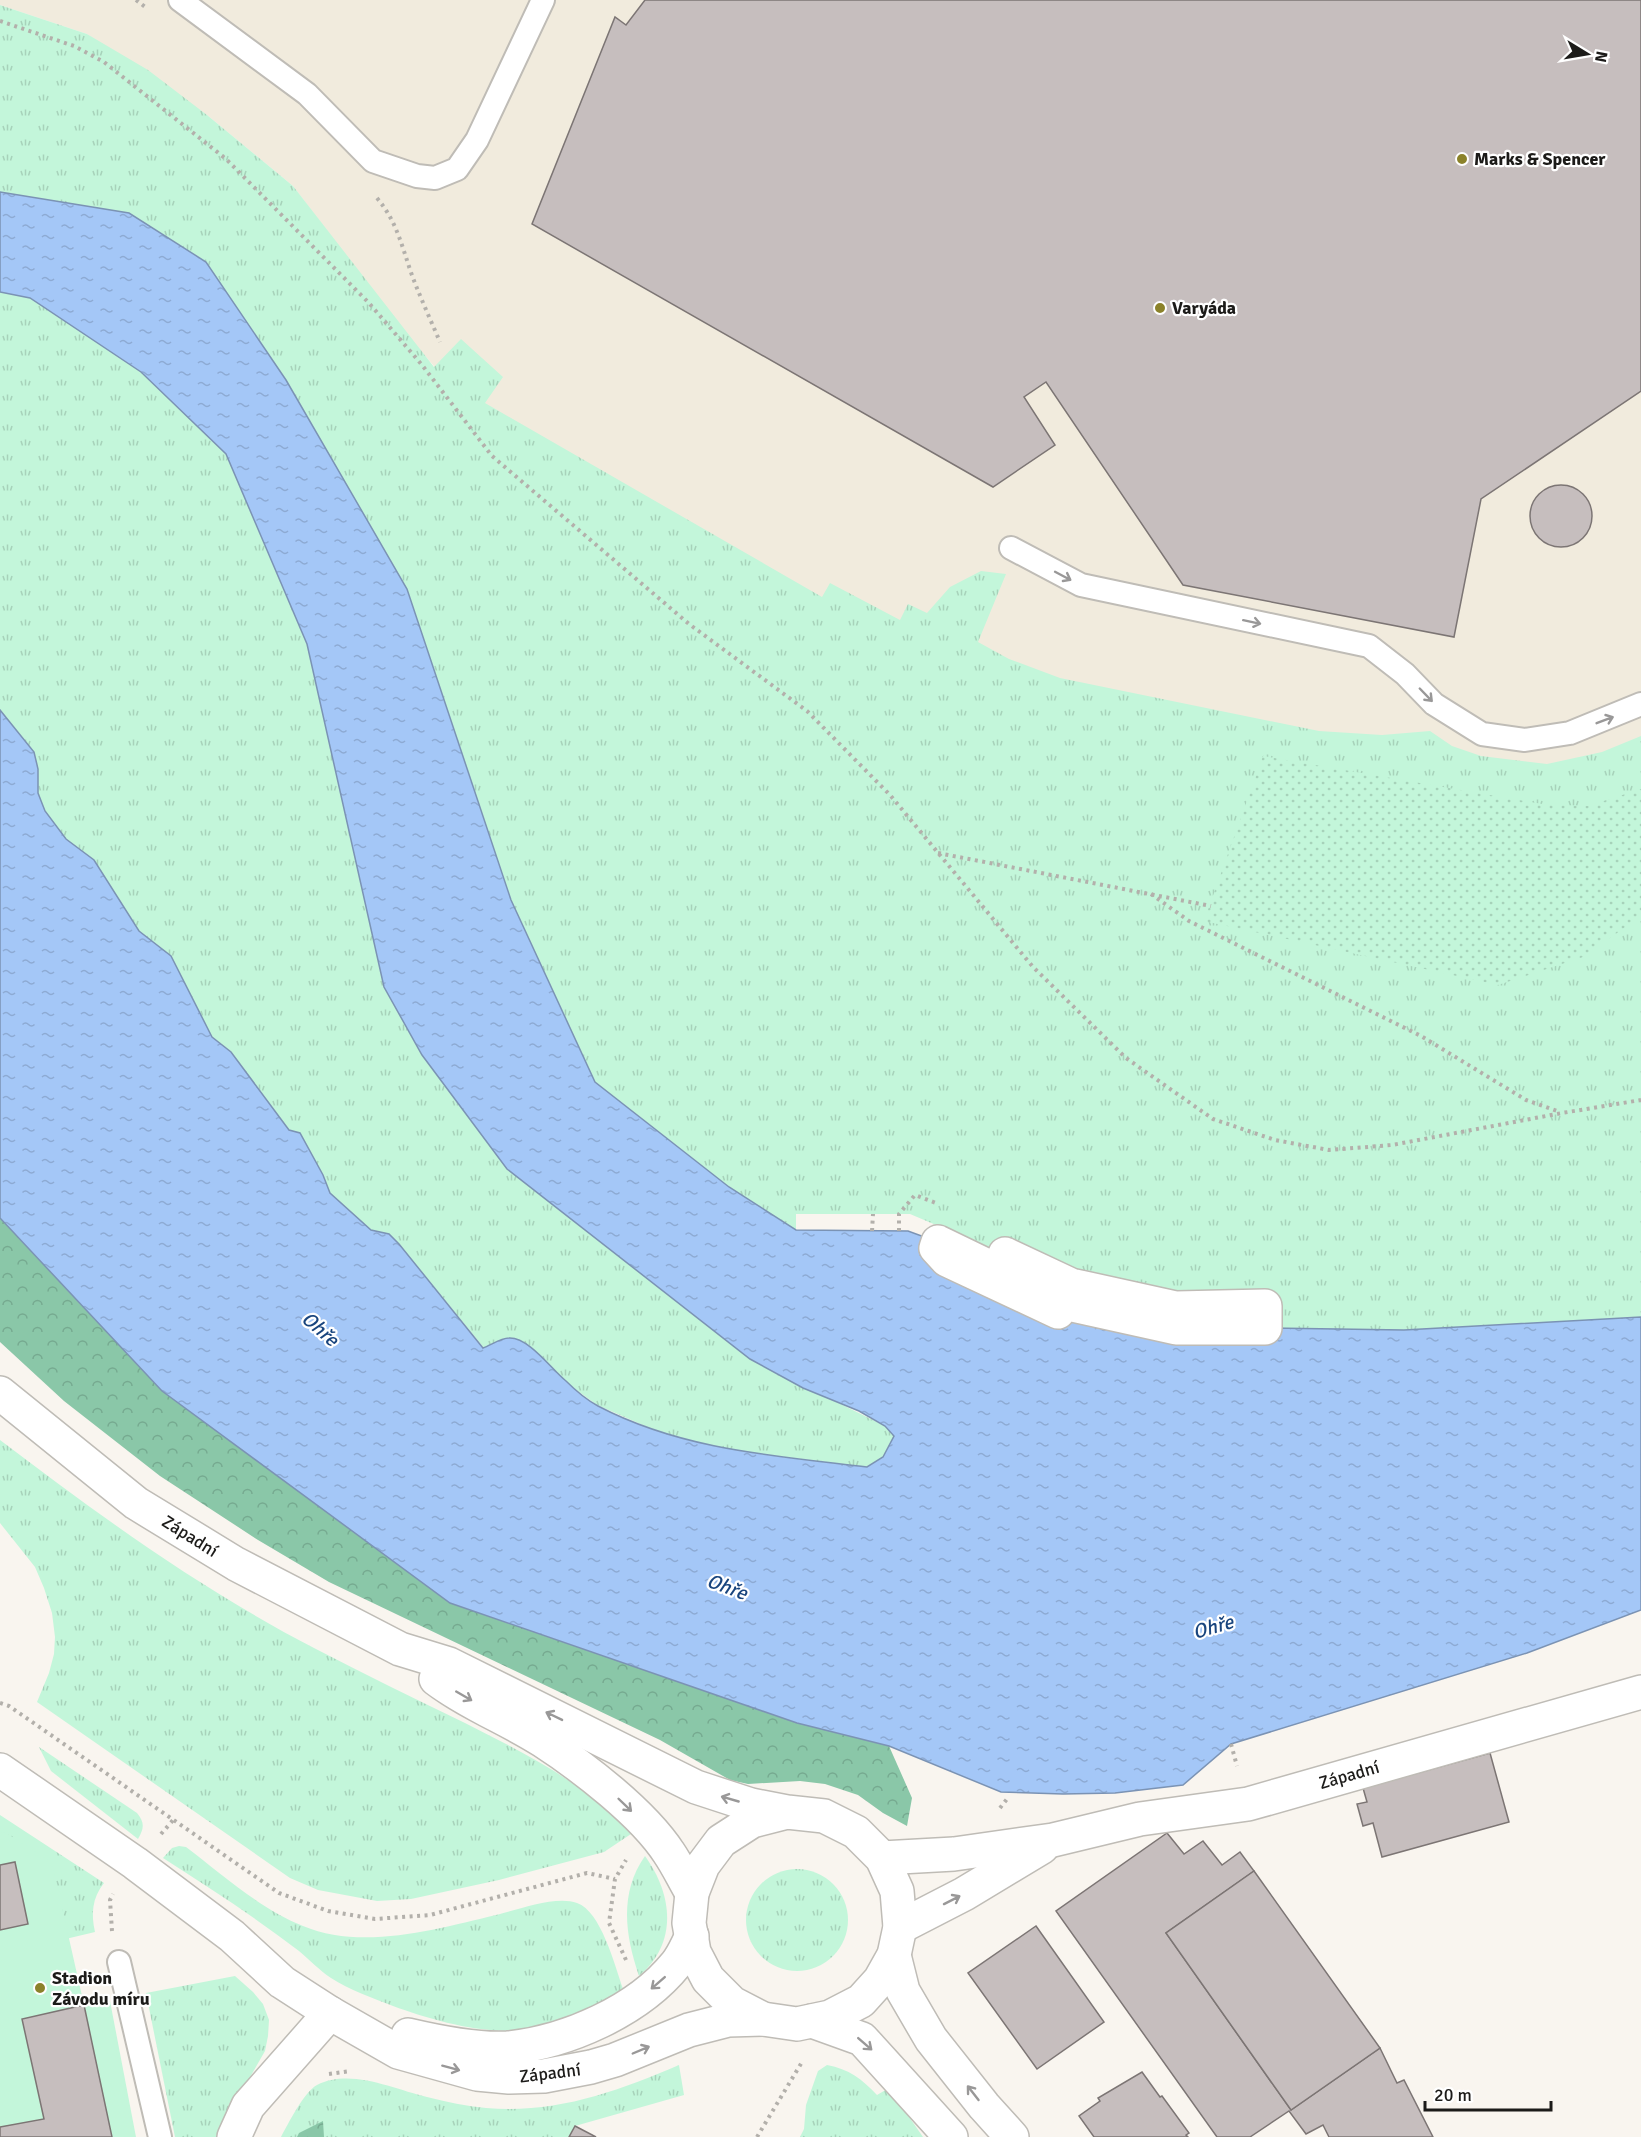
<svg xmlns="http://www.w3.org/2000/svg" width="1641" height="2137" viewBox="0 0 1641 2137" font-family="Signika,sans-serif">
	<style>
		.built { fill: #f1ebdd }
		.grass { fill: url(#grass-tufts) }
		.forest { fill: url(#forest-crowns) }
		.park { fill: url(#park-dots) }
		.pitch { fill: #c3f6da }
		.water { fill: url(#water-ripples); stroke: #7b93b4; stroke-width: 1.5 }
		.building { fill: #c6bebe; stroke: #7c7574; stroke-width: 1.5 }
		.lines { fill: none; stroke-linecap: round; stroke-linejoin: round }
		.service-casing { stroke: #bfbcb6; stroke-width: 26 }
		.pedestrian-casing { stroke: #bfbcb6; stroke-width: 36 }
		.minor-casing { stroke: #bfbcb6; stroke-width: 36 }
		.tertiary-casing { stroke: #bfbcb6; stroke-width: 36 }
		.path { stroke: #b3b0ab; stroke-width: 4; stroke-dasharray: 3 4.5; stroke-linecap: butt }
		.service { stroke: #fff; stroke-width: 22 }
		.pedestrian { stroke: #fff; stroke-width: 33 }
		.minor { stroke: #fff; stroke-width: 33 }
		.tertiary { stroke: #fff; stroke-width: 33 }
		.oneway { stroke: #999898 }
		.poi-dot { fill: #8b822a; stroke: #fff; stroke-width: 2 }
		.labels { text-anchor: middle; dominant-baseline: central; stroke-width: 4.5; stroke-linejoin: round; paint-order: stroke }
		.poi-label { font-size: 18px; font-weight: bold; fill: #1c1b19; stroke: #fff; text-anchor: start }
		.street-label { font-size: 18px; fill: #1c1b19; stroke: #fff }
		.water-label { font-size: 20px; font-style: italic; fill: #19457e; stroke: #fff }
	</style>
	<defs>
		<pattern id="grass-tufts" width="24" height="20" patternUnits="userSpaceOnUse" patternTransform="scale(1.5)"><rect width="24" height="20" fill="#c3f6da"/><path d="M3 7l-1-3M5 7V3M7 7l1-3M15 17l-1-3M17 17v-4M19 17l1-3" fill="none" stroke="#a7d2ba"/></pattern>
		<pattern id="forest-crowns" width="20" height="18" patternUnits="userSpaceOnUse" patternTransform="scale(1.5)"><rect width="20" height="18" fill="#8ac7a8"/><path d="M2 6a3 3 0 1 1 6 0M12 15a3 3 0 1 1 6 0" fill="none" stroke="#76aa90"/></pattern>
		<pattern id="park-dots" width="8" height="8" patternUnits="userSpaceOnUse" patternTransform="scale(1.5)"><rect width="8" height="8" fill="#c3f6da"/><path d="M2 2h.1M6 6h.1" fill="none" stroke="#a7d2ba" stroke-width="1.8" stroke-linecap="round"/></pattern>
		<pattern id="water-ripples" width="26" height="14" patternUnits="userSpaceOnUse" patternTransform="scale(1.5)"><rect width="26" height="14" fill="#a4c7f7"/><path d="M2 4q2-2 4 0t4 0M15 11q2-2 4 0t4 0" fill="none" stroke="#8daad3"/></pattern>
	</defs>
	<rect width="100%" height="100%" fill="#f9f5ef"/>
	<path class="built" d="M0,0h1641v789l-582,-72 -569,-285 -91,-107 -106,-139 -86,-71 -120,-81 -87,-29z"/>
	<g class="grass">
		<path d="M0,5l87,29 61,36 59,45 86,71 141,181 27,-28 42,38 -18,26 337,194 8,-14 70,37 8,-16 19,9 23,-26 31,-16 25,3 -28,68 31,17 51,19 259,53 63,4 48,-4 22,15 29,10 66,8 55,-12 39,-16v581l-237,13 -139,-2 -202,-25 -120,-75 -33,-14h-114v16l-67,-43 -134,-105 -84,-182 -104,-311 -121,-209 -80,-118 -77,-49 -129,-21z"/>
		<path d="M0,292l30,6 111,74 85,82 81,190 77,343 38,68 85,114 243,190 135,67 9,10 -11,21 -16,10 -133,-16 -73,-18 -64,-28 -33,-24 -32,-32 -23,-11 -25,10 -85,-104 -10,-10 -18,-4 -41,-37 -7,-18 -92,-123 -19,-15 -41,-81 -32,-25 -45,-71 -28,-21 -21,-28 -7,-18v-24l-4,-17 -34,-42z"/>
		<path d="M0,1440c100,76 202,150 314,208 50,26 101,51 151,75 59,30 121,60 166,111l-27,18 -105,28 -88,19 -34,2 -59,-11 -28,-12 -253,-176 12,-29 5,-19 1,-17 -3,-24 -8,-25 -9,-21 -35,-44z"/>
		<path d="M39,1747l98,66c8,10 7,15 1,26l-87,-68z"/>
		<path d="M0,1815l104,68c-12,15 -13,31 -9,49l-42,10 -53,-78z"/>
		<path d="M179,1846l7,1c37,28 74,62 117,79 59,25 134,3 193,-11 21,-5 60,-20 81,-12 24,8 38,63 46,86 -31,20 -67,36 -105,41 -38,4 -90,-11 -125,-24 -20,-8 -44,-16 -62,-28 -12,-8 -21,-18 -32,-27 -43,-33 -89,-63 -136,-93l9,-10z"/>
		<path d="M645,1856c28,39 33,87 -6,120 -14,-41 -20,-83 6,-120z"/>
		<circle cx="797" cy="1920" r="51"/>
		<path d="M235,1976l18,16 10,12 6,16 -1,16 -3,15 -49,86h-41l-29,-144z"/>
		<path d="M679,2065l5,30 -109,31 -6,11h-288c7,-13 23,-45 36,-52 34,-17 76,4 110,12 19,5 40,9 59,11 69,6 130,-16 193,-43z"/>
		<path d="M827,2065c22,4 35,14 50,30l12,-7 34,49h-123l4,-8 2,-24 12,-34z"/>
	</g>
	<g class="forest">
		<path d="M0,1218l162,173 288,212 347,120 92,23 23,52 -5,28 -24,-13 -25,-18 -33,-11 -25,-3 -52,3 -18,-4 -70,-40 -331,-158 -71,-42 -98,-64 -96,-75 -64,-59z"/>
		<path d="M323,2121l1,16h-27l2,-4z"/>
	</g>
	<path class="park" d="M1263,756l285,49 40,1 53,-17v127l-58,41 -85,28 -294,-64z"/>
	<path class="pitch" d="M5,1832l47,31 32,142 26,-4 26,136h-136v-304z"/>
	<path class="water" d="M0,192l129,21 77,49 80,118 121,209 104,311 84,182 134,105 67,43 112,1 30,11 327,86 139,2 237,-13v293l-114,43 -296,91 -48,41 -68,8 -52,1 -62,-2 -112,-46 -92,-23 -347,-120 -288,-212 -162,-173v-508l34,42 4,17v24l7,18 21,28 28,21 45,71 32,25 41,81 19,15 58,78 11,3 23,42 7,18 41,37 18,4 10,10 84,104c8,-3 18,-10 26,-10 20,-1 43,32 57,43 9,9 21,19 32,25 84,44 177,50 269,61l16,-10 11,-21 -9,-10 -26,-15 -56,-23 -53,-29 -243,-190 -85,-114 -38,-68 -77,-343 -81,-190 -85,-82 -111,-74 -30,-6z"/>
	<g class="building">
		<path d="M645,0h996v391l-160,108 -27,138 -271,-52 -137,-203 -22,15 31,48 -62,42 -461,-263 83,-207 11,8z"/>
		<circle cx="1561" cy="516" r="31"/>
		<path d="M1490,1753l19,69 -127,35 -9,-34 -10,3 -6,-22 10,-2 -4,-14z"/>
		<path d="M1167,1833l17,21 19,-13 19,24 18,-13 14,19 -88,62 125,177 89,-62 17,35 7,-3 29,57h-104l-6,-12 -17,9 -17,-23 -39,26h-33l-161,-226z"/>
		<path d="M15,1862l13,62 -28,6v-65z"/>
		<path d="M1254,1871l126,177 -89,62 -125,-177z"/>
		<path d="M1036,1926l68,96 -67,47 -69,-96z"/>
		<path d="M84,2005l28,132h-112v-10l44,-8 -22,-100z"/>
		<path d="M1142,2072l18,25 2,-1 27,37 -3,2 2,2h-94l-15,-21 21,-15 -2,-3z"/>
		<path d="M575,2126l21,11h-27z"/>
	</g>
	<g class="lines">
		<g class="service-casing">
			<g id="service">
				<path d="M180,0l127,94 66,67 44,15 18,2 22,-9 20,-29 66,-140"/>
				<path d="M1011,548l70,37 288,61 36,28 29,30 48,30 43,6 45,-7 71,-29"/>
				<path d="M119,1962l41,175"/>
			</g>
		</g>
		<g class="pedestrian-casing">
			<path id="pedestrian" d="M938,1242l60,29 7,-17 66,31 105,23 89,-2v22h-89l-113,-25 -5,9 -111,-52 -11,-12z"/>
		</g>
		<g class="minor-casing">
			<g id="minor">
				<path d="M0,1770l135,93 97,73 50,46 48,31 68,39 79,22 32,3 35,-1 47,-9 24,-7 74,-30 39,-10 35,-1"/>
				<path d="M882,1858l72,-4 99,-14 87,-21 108,-15 393,-112"/>
				<path d="M900,1927l64,-33 78,-47"/>
				<path d="M408,2035c30,7 69,15 100,13 59,-6 130,-37 168,-84 7,-8 11,-19 16,-28"/>
				<path d="M234,2137l14,-31 82,-93"/>
			</g>
		</g>
		<g class="tertiary-casing">
			<g id="tertiary">
				<path d="M0,1393l136,110 100,61 164,85 49,15 247,123 55,18 36,7 37,4 32,16 26,26 15,33 3,36 -6,28 -14,25 -19,21 -31,16 -33,7 -34,-5 -31,-16 -24,-24 -14,-27 -5,-29 3,-30 11,-28 18,-24 31,-20 35,-9"/>
				<path d="M436,1679c33,25 73,40 107,62 40,26 100,72 126,112 9,13 15,27 23,40"/>
				<path d="M894,1955l9,36 28,48 53,67 28,31"/>
				<path d="M812,2021l50,18 89,98"/>
			</g>
		</g>
		<g class="path">
			<path d="M136,0l12,9"/>
			<path d="M0,21l74,25 30,16 122,97 143,144 53,62 70,91 197,168 118,87 83,84 143,172 93,91 87,61 62,21 54,10 63,-5 170,-32 79,-13"/>
			<path d="M377,198c21,25 25,50 36,80 8,21 18,43 27,64"/>
			<path d="M938,853l273,53"/>
			<path d="M1151,894l38,27 232,115 105,64 34,12"/>
			<path d="M872,1231l1,-17"/>
			<path d="M899,1231v-17l16,-19 21,8"/>
			<path d="M0,1703l9,3 270,187 49,18 47,8 55,-4 157,-42 28,6"/>
			<path d="M1231,1744l6,22"/>
			<path d="M1000,1808l7,-9"/>
			<path d="M161,1834l13,-15"/>
			<path d="M112,1931l-2,-31 3,-6"/>
			<path d="M626,1960l-17,-37 6,-44 11,-19"/>
			<path d="M329,2074l22,-3"/>
			<path d="M757,2137l45,-75"/>
		</g>
		<use href="#service" class="service"/>
		<use href="#pedestrian" class="pedestrian"/>
		<use href="#minor" class="minor"/>
		<use href="#tertiary" class="tertiary"/>
	</g>
	<defs><path id="oneway-shaft" d="M-6 0H5M1.5-3L5.5 0L1.5 3" fill="none" stroke-width="1.6" stroke-linecap="round" stroke-linejoin="round" transform="scale(1.5)"/></defs>
	<g class="oneway">
		<use href="#oneway-shaft" transform="translate(1063 576) rotate(28)"/>
		<use href="#oneway-shaft" transform="translate(1252 622) rotate(12)"/>
		<use href="#oneway-shaft" transform="translate(1426 695) rotate(46)"/>
		<use href="#oneway-shaft" transform="translate(1605 720) rotate(-21)"/>
		<use href="#oneway-shaft" transform="translate(464 1696) rotate(30)"/>
		<use href="#oneway-shaft" transform="translate(554 1716) rotate(-154)"/>
		<use href="#oneway-shaft" transform="translate(730 1799) rotate(-164)"/>
		<use href="#oneway-shaft" transform="translate(625 1805) rotate(44)"/>
		<use href="#oneway-shaft" transform="translate(952 1900) rotate(-27)"/>
		<use href="#oneway-shaft" transform="translate(658 1983) rotate(139)"/>
		<use href="#oneway-shaft" transform="translate(865 2044) rotate(41)"/>
		<use href="#oneway-shaft" transform="translate(641 2050) rotate(-23)"/>
		<use href="#oneway-shaft" transform="translate(451 2068) rotate(15)"/>
		<use href="#oneway-shaft" transform="translate(973 2093) rotate(-128)"/>
	</g>
	<g class="poi-dot">
		<circle cx="1462" cy="159" r="6"/>
		<circle cx="1160" cy="308" r="6"/>
		<circle cx="40" cy="1988" r="6"/>
	</g>
	<g class="labels">
		<g class="poi-label">
			<text x="1474" y="159">Marks &amp; Spencer</text>
			<text x="1172" y="308">Varyáda</text>
			<text x="52" y="1978">Stadion<tspan x="52" dy="21">Závodu míru</tspan></text>
		</g>
		<g class="street-label">
			<text transform="translate(190 1536) rotate(32)">Západní</text>
			<text transform="translate(1349 1775) rotate(-16)">Západní</text>
			<text transform="translate(550 2073) rotate(-7)">Západní</text>
		</g>
		<g class="water-label">
			<text transform="translate(320 1329) rotate(41)">Ohře</text>
			<text transform="translate(727 1587) rotate(20)">Ohře</text>
			<text transform="translate(1213 1627) rotate(-16)">Ohře</text>
		</g>
	</g>
	<g transform="translate(1587 54) rotate(101)" stroke="#ffffff" stroke-width="4.5" paint-order="stroke">
	<path d="M0-4.5L10 22L0 15L-10 22Z" fill="#1c1b19"/>
	<text y="-9" font-size="16" font-weight="bold" text-anchor="middle" fill="#1c1b19">N</text>
	</g>
	<path d="M1425 2101v9h126v-9" fill="none" stroke="#1c1b19" stroke-width="3"/>
	<text x="1434" y="2101" font-size="18" fill="#1c1b19" stroke="#ffffff" stroke-width="4.5" paint-order="stroke">20 m</text>
</svg>
